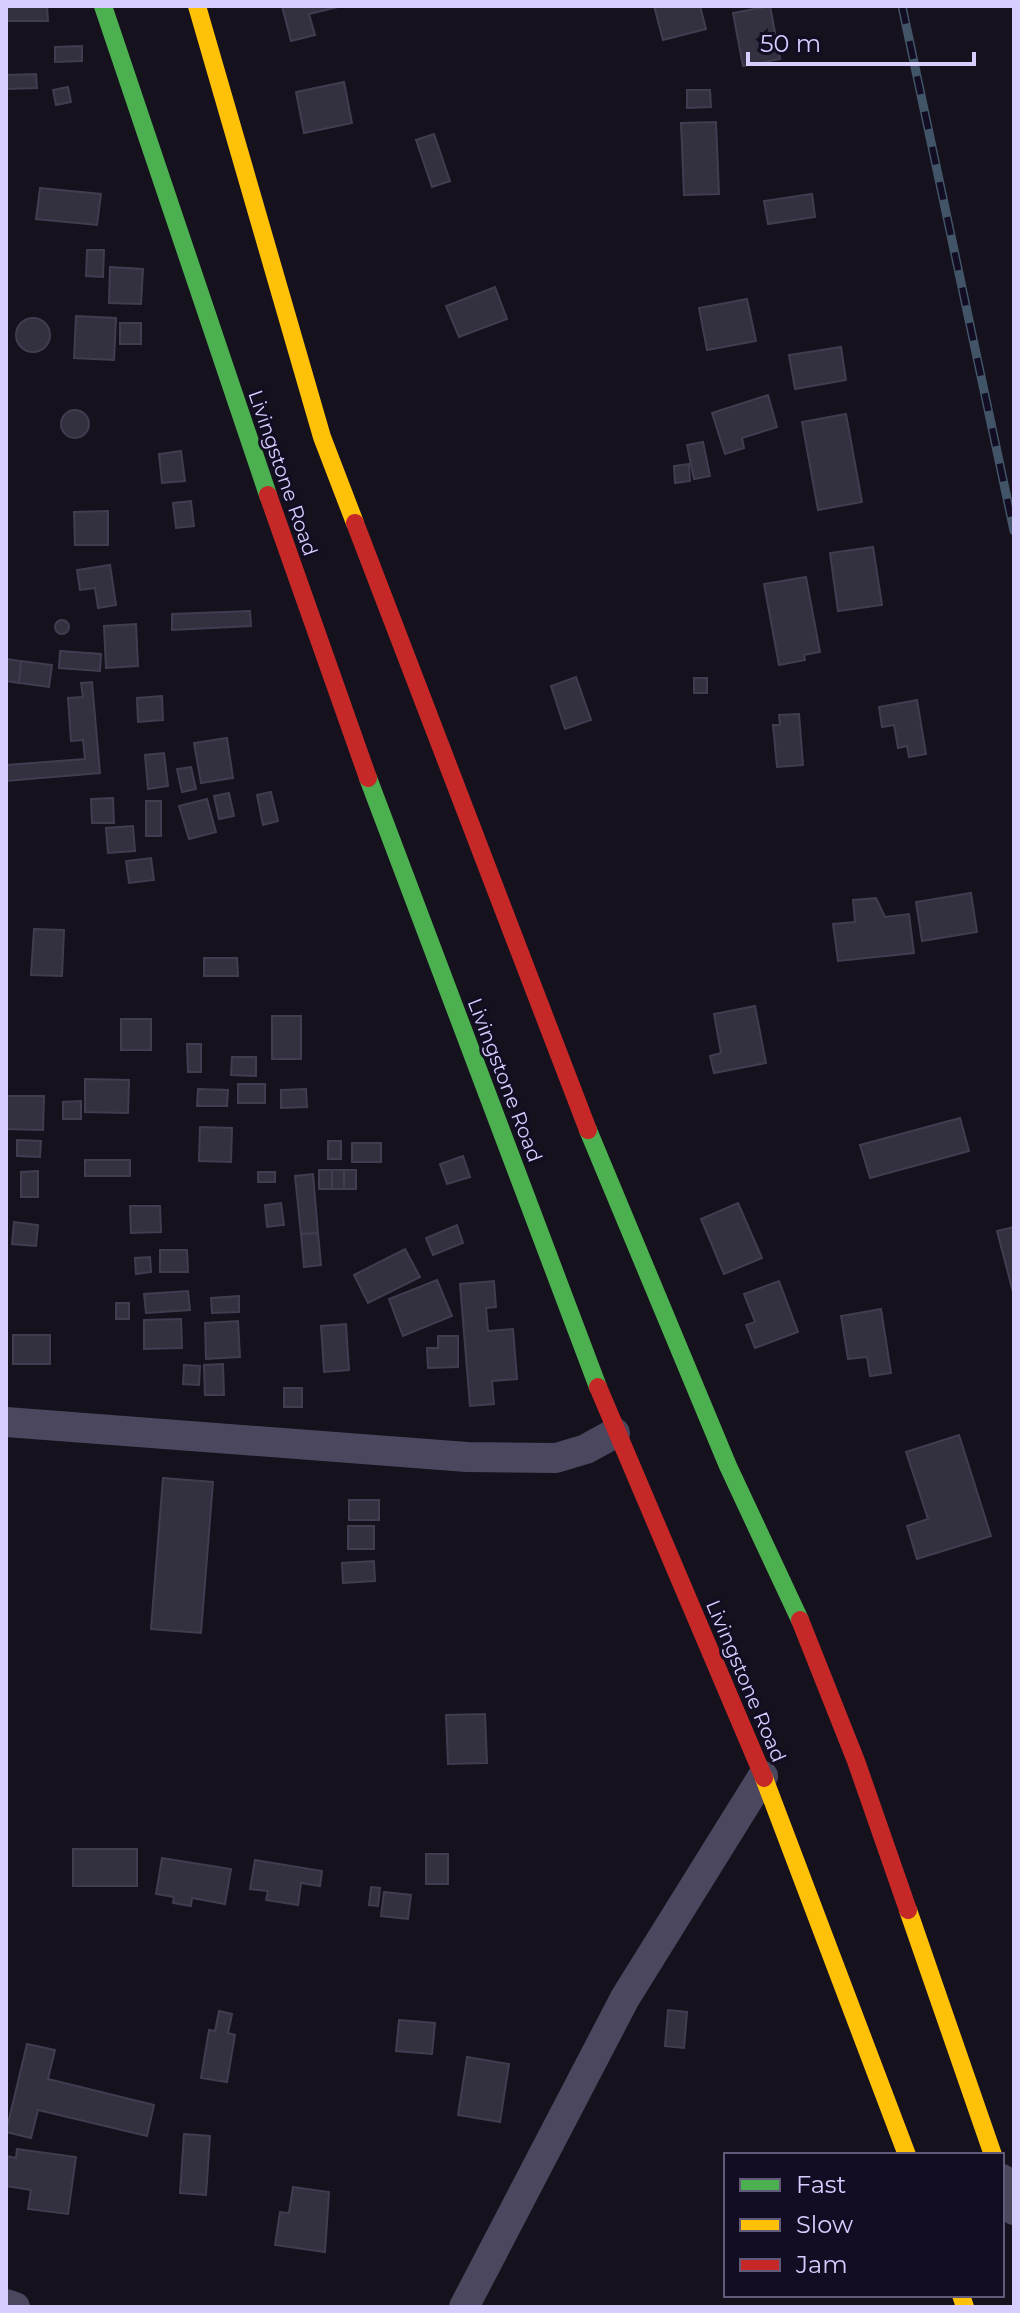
<svg xmlns="http://www.w3.org/2000/svg" width="1020" height="2313" viewBox="0 0 1020 2313" font-family="Montserrat,sans-serif">
	<style>
		.building { fill: #33303f; stroke: #423c51; stroke-width: 2 }
		.lines { fill: none; stroke-linecap: round; stroke-linejoin: round }
		.street { stroke: #4a475e; stroke-width: 30 }
		.fast { stroke: #4caf50; stroke-width: 18 }
		.slow { stroke: #ffc107; stroke-width: 18 }
		.jam { stroke: #c62828; stroke-width: 18 }
		.rail-casing { stroke: #425468; stroke-width: 9 }
		.rail { stroke: #120d22; stroke-width: 6; stroke-dasharray: 18; stroke-linecap: butt }
		.labels { text-anchor: middle; dominant-baseline: central; stroke-width: 6; stroke-linejoin: round; paint-order: stroke }
		.street-label { font-size: 20px; fill: #d7ceff; stroke: #120d22 }
	</style>
	<rect width="100%" height="100%" fill="#15121d"/>
	<g class="building">
		<path d="M6,6h41l1,15h-42z"/>
		<path d="M282,6h60l-33,8 6,21 -24,6z"/>
		<path d="M654,6h46l6,23 -43,11z"/>
		<path d="M770,6l10,53 -37,7 -10,-53z"/>
		<path d="M82,46v15l-27,1v-15z"/>
		<path d="M36,74l1,14 -31,1v-14z"/>
		<path d="M344,82l8,41 -48,10 -8,-41z"/>
		<path d="M68,87l3,15 -15,3 -3,-15z"/>
		<path d="M687,90h23l1,17 -24,1z"/>
		<path d="M716,122l3,72 -35,1 -3,-72z"/>
		<path d="M434,134l16,47 -18,6 -16,-47z"/>
		<path d="M40,188l61,6 -4,31 -61,-6z"/>
		<path d="M812,194l3,23 -47,7 -4,-23z"/>
		<path d="M87,250h17l-1,27 -17,-1z"/>
		<path d="M110,267l33,2 -2,35 -32,-1z"/>
		<path d="M495,287l12,32 -48,18 -13,-31z"/>
		<path d="M747,299l9,42 -49,9 -8,-42z"/>
		<path d="M76,316l40,2 -2,42 -40,-2z"/>
		<circle cx="33" cy="335" r="17"/>
		<rect x="120" y="323" width="21" height="21"/>
		<path d="M841,347l5,33 -51,9 -6,-34z"/>
		<path d="M768,395l9,32 -35,11 2,10 -19,6 -13,-41z"/>
		<circle cx="75" cy="424" r="14"/>
		<path d="M846,414l16,88 -44,8 -16,-88z"/>
		<path d="M703,442l7,34 -16,3 -7,-34z"/>
		<path d="M181,451l4,30 -23,2 -3,-29z"/>
		<path d="M689,464l1,17 -15,2 -1,-17z"/>
		<path d="M191,501l3,25 -18,2 -3,-25z"/>
		<path d="M108,511v34h-33l-1,-33z"/>
		<path d="M873,547l9,58 -44,6 -8,-58z"/>
		<path d="M110,565l6,40 -18,3 -3,-20 -15,2 -3,-20z"/>
		<path d="M806,577l14,75 -16,3 1,5 -26,5 -15,-81z"/>
		<path d="M250,611l1,15 -79,4v-16z"/>
		<circle cx="62" cy="627" r="7"/>
		<path d="M136,624l2,42 -32,2 -2,-42z"/>
		<path d="M60,651l41,3 -1,17 -41,-3z"/>
		<path d="M6,659l15,2 -2,22 -13,-2z"/>
		<path d="M21,661l31,4 -3,22 -30,-4z"/>
		<path d="M576,677l15,43 -26,9 -14,-43z"/>
		<rect x="694" y="678" width="13" height="15"/>
		<path d="M92,682l8,91 -94,8v-16l79,-6 -2,-19 -12,1 -3,-43 15,-1 -2,-14z"/>
		<path d="M162,696l1,24 -25,2 -1,-24z"/>
		<path d="M917,700l9,54 -17,3 -2,-11 -9,2 -4,-23 -12,2 -3,-20z"/>
		<path d="M799,714l4,51 -26,2 -4,-42h7l-1,-10z"/>
		<path d="M227,738l6,40 -32,5 -7,-40z"/>
		<path d="M164,753l4,33 -20,3 -3,-34z"/>
		<path d="M191,767l5,22 -14,3 -5,-23z"/>
		<path d="M271,792l7,29 -15,4 -6,-30z"/>
		<path d="M229,793l5,23 -15,3 -5,-23z"/>
		<path d="M113,798l1,25h-22l-1,-24z"/>
		<path d="M207,799l9,33 -27,7 -10,-33z"/>
		<rect x="146" y="801" width="15" height="35"/>
		<path d="M133,826l2,25 -27,2 -2,-25z"/>
		<path d="M151,858l3,22 -25,3 -3,-22z"/>
		<path d="M971,893l6,39 -55,9 -6,-39z"/>
		<path d="M876,898l9,19 24,-3 5,39 -76,8 -5,-37 22,-2 -2,-22z"/>
		<path d="M34,929l30,1 -2,46 -31,-1z"/>
		<path d="M204,958h33l1,18h-34z"/>
		<path d="M755,1006l11,57 -52,10 -4,-17 11,-3 -7,-39z"/>
		<rect x="272" y="1016" width="29" height="43"/>
		<rect x="121" y="1019" width="30" height="31"/>
		<path d="M187,1044h14v28h-13z"/>
		<path d="M232,1057h24v19l-25,-1z"/>
		<path d="M85,1079l44,1 -1,33 -43,-1z"/>
		<rect x="238" y="1084" width="27" height="19"/>
		<path d="M198,1089l30,1 -1,16h-30z"/>
		<path d="M306,1089l1,18 -26,1v-18z"/>
		<path d="M6,1096h38l-1,34 -37,-1z"/>
		<path d="M81,1101v18h-18v-17z"/>
		<path d="M960,1118l9,33 -99,27 -10,-33z"/>
		<path d="M200,1127l32,1 -1,34 -32,-1z"/>
		<path d="M17,1140l24,1 -1,16 -23,-1z"/>
		<rect x="328" y="1141" width="13" height="18"/>
		<rect x="352" y="1143" width="29" height="19"/>
		<path d="M463,1156l7,21 -23,7 -7,-20z"/>
		<rect x="85" y="1160" width="45" height="16"/>
		<rect x="319" y="1170" width="13" height="19"/>
		<rect x="332" y="1170" width="12" height="19"/>
		<rect x="344" y="1170" width="12" height="19"/>
		<path d="M38,1171v26h-17v-25z"/>
		<rect x="258" y="1172" width="17" height="10"/>
		<path d="M313,1174l5,59 -17,1 -6,-58z"/>
		<path d="M281,1203l3,22 -17,2 -2,-22z"/>
		<path d="M738,1203l24,55 -38,16 -23,-55z"/>
		<path d="M130,1206h30l1,26 -30,1z"/>
		<path d="M14,1222l24,3 -2,21 -24,-2z"/>
		<path d="M457,1225l6,18 -30,12 -7,-17z"/>
		<path d="M1014,1227v64l-1,1 -16,-61z"/>
		<path d="M318,1233l3,32 -17,2 -3,-33z"/>
		<path d="M405,1249l15,28 -52,26 -14,-28z"/>
		<path d="M160,1250h27l1,22h-28z"/>
		<path d="M150,1257l1,15 -15,2 -1,-16z"/>
		<path d="M437,1280l15,36 -49,20 -14,-37z"/>
		<path d="M494,1281l2,26 -10,1 2,23 25,-2 4,50 -25,2 2,23 -24,2 -10,-122z"/>
		<path d="M779,1281l19,51 -43,16 -9,-23 9,-3 -11,-28z"/>
		<path d="M188,1291l2,19 -44,3 -2,-19z"/>
		<path d="M239,1296v16l-27,1 -1,-15z"/>
		<rect x="116" y="1303" width="13" height="16"/>
		<path d="M881,1309l10,64 -21,3 -3,-19 -19,2 -7,-43z"/>
		<path d="M181,1319l1,29 -38,1v-29z"/>
		<path d="M238,1321l2,36 -34,2 -1,-36z"/>
		<path d="M346,1324l3,46 -25,2 -3,-46z"/>
		<rect x="13" y="1335" width="37" height="29"/>
		<path d="M438,1336h20v31l-30,1 -1,-20h11z"/>
		<path d="M223,1364l1,31h-19l-1,-30z"/>
		<path d="M184,1365l16,1 -1,19 -16,-1z"/>
		<rect x="284" y="1388" width="18" height="19"/>
		<path d="M959,1435l32,101 -74,23 -10,-33 21,-7 -22,-67z"/>
		<path d="M163,1478l50,4 -12,151 -50,-4z"/>
		<rect x="349" y="1500" width="30" height="20"/>
		<rect x="348" y="1526" width="26" height="23"/>
		<path d="M374,1561l1,20 -32,2 -1,-20z"/>
		<path d="M485,1714l2,49 -39,1 -2,-49z"/>
		<rect x="73" y="1849" width="64" height="37"/>
		<rect x="426" y="1854" width="22" height="30"/>
		<path d="M162,1858l69,11 -6,35 -33,-6 -1,8 -18,-3 1,-6 -18,-3z"/>
		<path d="M255,1860l67,11 -2,15 -19,-3 -3,22 -32,-5 2,-9 -18,-2z"/>
		<path d="M371,1887l9,1 -2,18 -9,-1z"/>
		<path d="M384,1892l27,3 -3,24 -27,-3z"/>
		<path d="M668,2010l19,2 -3,36 -19,-2z"/>
		<path d="M219,2011l13,3 -4,19 7,2 -8,47 -26,-4 8,-48 6,1z"/>
		<path d="M399,2020l36,3 -3,31 -36,-3z"/>
		<path d="M27,2044l28,6 -7,29 106,26 -7,31 -109,-26 -7,28 -25,-6z"/>
		<path d="M467,2057l42,7 -9,58 -42,-7z"/>
		<path d="M184,2134l26,2 -4,59 -26,-2z"/>
		<path d="M17,2149l59,8 -8,57 -40,-5 3,-19 -25,-4v-30l10,2z"/>
		<path d="M293,2187l36,5 -4,60 -50,-7 5,-33 9,1z"/>
	</g>
	<g class="lines">
		<g class="street">
			<path d="M6,1422l461,35 89,1 30,-9 29,-16"/>
			<path d="M1002,2179l12,31"/>
			<path d="M6,2304l9,3"/>
			<path d="M464,2307l161,-309 138,-222"/>
		</g>
		<g class="fast">
			<path d="M103,6l165,489"/>
			<path d="M368,778l230,609"/>
			<path d="M588,1130l140,336 72,154"/>
		</g>
		<g class="slow">
			<path d="M197,6l125,431 33,86"/>
			<path d="M764,1778l143,377"/>
			<path d="M908,1910l85,245"/>
			<path d="M961,2295l4,12"/>
		</g>
		<g class="jam">
			<path d="M268,495l100,283"/>
			<path d="M355,523l233,607"/>
			<path d="M598,1387l166,391"/>
			<path d="M800,1620l56,141 52,149"/>
		</g>
		<g class="rail-casing">
			<path id="rail" d="M902,6l112,525"/>
		</g>
		<use href="#rail" class="rail"/>
	</g>
	<g class="labels">
		<g class="street-label">
			<text transform="translate(283 473) rotate(71)">Livingstone Road</text>
			<text transform="translate(505 1080) rotate(69)">Livingstone Road</text>
			<text transform="translate(746 1681) rotate(67)">Livingstone Road</text>
		</g>
	</g>
	<rect width="1020" height="2313" fill="none" stroke="#d7ceff" stroke-width="16"/>
	<rect x="724" y="2153" width="280" height="144" fill="#120d22" stroke="#615a7a" stroke-width="2"/>
	<rect x="740" y="2179" width="40" height="12" fill="#4caf50" stroke="#615a7a" stroke-width="2"/>
	<text x="796" y="2193" font-size="24" fill="#d7ceff">Fast</text>
	<rect x="740" y="2219" width="40" height="12" fill="#ffc107" stroke="#615a7a" stroke-width="2"/>
	<text x="796" y="2233" font-size="24" fill="#d7ceff">Slow</text>
	<rect x="740" y="2259" width="40" height="12" fill="#c62828" stroke="#615a7a" stroke-width="2"/>
	<text x="796" y="2273" font-size="24" fill="#d7ceff">Jam</text>
	<path d="M748 52v12h226v-12" fill="none" stroke="#d7ceff" stroke-width="4"/>
	<text x="760" y="52" font-size="24" fill="#d7ceff" stroke="#120d22" stroke-width="6" paint-order="stroke">50 m</text>
</svg>
